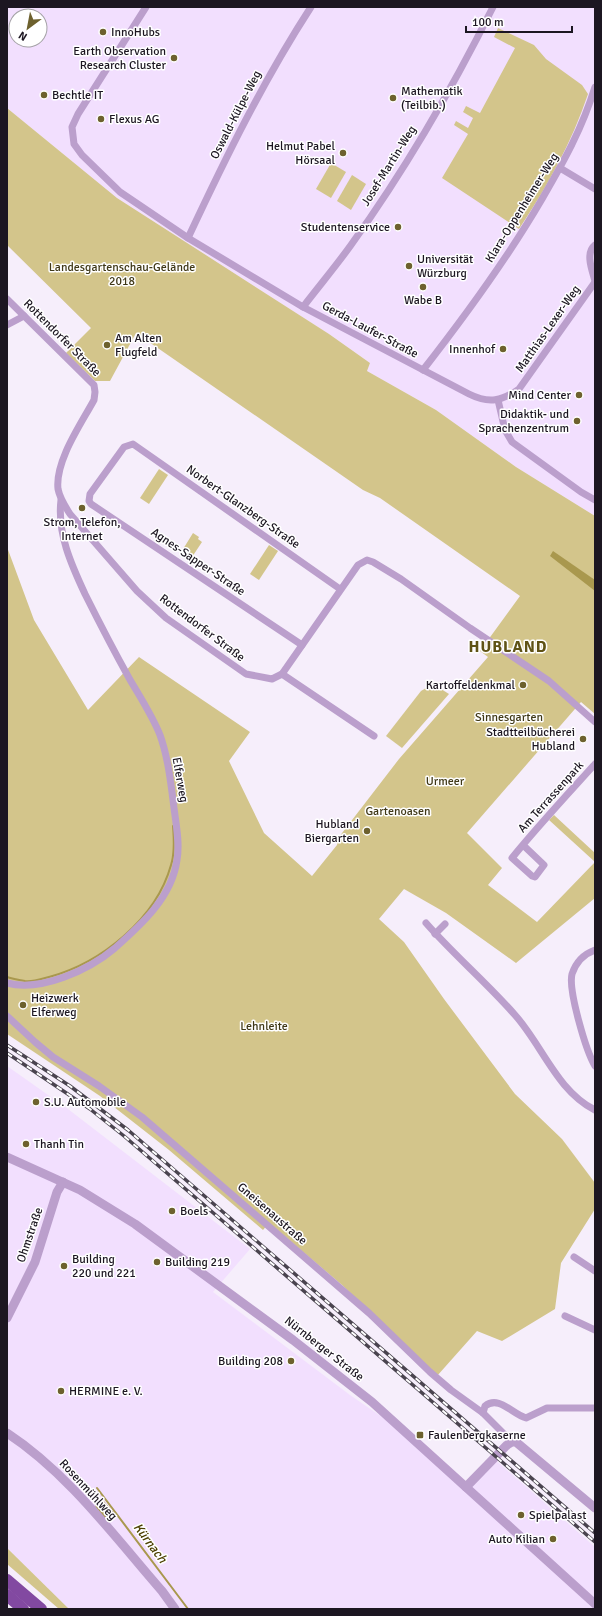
<svg xmlns="http://www.w3.org/2000/svg" width="602" height="1616" viewBox="0 0 602 1616" font-family="Signika,sans-serif">
	<style>
		.built { fill: #f2dffe; fill-rule: evenodd }
		.green { fill: #d3c58b }
		.water { fill: #a9984e }
		.lines { fill: none; stroke-linecap: round; stroke-linejoin: round }
		.stream { stroke: #a9984e; stroke-width: 2 }
		.minor { stroke: #bb9fcc; stroke-width: 7 }
		.tertiary { stroke: #bb9fcc; stroke-width: 9 }
		.trunk { stroke: #8249a1; stroke-width: 12 }
		.rail-casing { stroke: #4a444f; stroke-width: 3.5 }
		.rail { stroke: #fff; stroke-width: 2; stroke-dasharray: 6; stroke-linecap: butt }
		.poi-dot { fill: #6d612e; stroke: #fff; stroke-width: 1.5 }
		.labels { text-anchor: middle; dominant-baseline: central; stroke-width: 3; stroke-linejoin: round; paint-order: stroke }
		.poi-label { font-size: 12px; fill: #1c1621; stroke: #fff; text-anchor: start }
		.street-label { font-size: 12px; fill: #1c1621; stroke: #fff }
		.park-label { font-size: 12px; fill: #3f3817; stroke: #fff }
		.water-label { font-size: 13px; font-style: italic; fill: #4c4002; stroke: #fff }
		.district-label { font-size: 16px; font-weight: bold; letter-spacing: 1px; fill: #5f5215; stroke: #fff }
	</style>
	<rect width="100%" height="100%" fill="#f6eefb"/>
	<g class="built">
		<path d="M7,7h588v509l-79,-49 -80,-57 -69,-39 3,-8 -41,-29 -212,-136 -110,-90zM16,16h24v24h-24z"/>
		<path d="M7,1066l61,43 182,140 -37,43 137,103 67,46 50,42 25,-26 103,90v62h-526l-62,-61z"/>
	</g>
	<g class="green">
		<path d="M498,28l36,17 12,14 36,26 6,9c-16,48 -41,93 -69,135l-77,-51 26,-44 -14,-9 2,-4 12,7 5,-10 -10,-6 3,-6 14,7 35,-65 -21,-11z"/>
		<path d="M7,108l110,90 212,136 41,29 -3,8 69,39 80,57 79,49v198l-14,-12 -114,131 35,35 -14,17 49,37 58,-60 -46,-42 5,-5 41,38v45l-79,65 -70,-50 -42,-24 -25,30 25,23 40,57 71,95 47,45 33,44v26l-34,54 -6,46 -53,32 -25,-10 -40,45 -95,-91 -73,-62 -6,7 -94,-80 -69,-54 -93,-62v-487l27,73 54,90 51,-53 111,75 -21,29 35,72 48,43 25,-31 2,-8 60,-78 89,-102 -8,-6 40,-55 -140,-98 -17,-8 -227,-157 -26,48h-15l-29,-28 25,-25 -84,-83z"/>
		<path d="M331,163l15,9 -15,26 -15,-9z"/>
		<path d="M352,175l14,9 -15,26 -14,-9z"/>
		<path d="M159,469l9,6 -19,29 -9,-6z"/>
		<path d="M193,533l6,4 -1,2 4,3 -12,18 -10,-6z"/>
		<path d="M269,545l9,6 -19,29 -9,-6z"/>
		<path d="M433,684l16,10 -47,54 -16,-12 35,-45z"/>
		<path d="M7,1548l62,61h-10l-52,-45z"/>
	</g>
	<g class="water">
		<path d="M553,551l42,29v11l-45,-35z"/>
		<path d="M103,1500l10,12 -9,6 -9,-12z"/>
	</g>
	<g class="lines">
		<g class="stream">
			<path d="M7,977c6,2 12,3 18,4 8,1 16,-2 24,-4 52,-14 107,-58 122,-112 4,-12 3,-27 2,-39"/>
			<path d="M97,1488l91,121"/>
		</g>
		<g class="minor">
			<path d="M146,7l-68,107 -6,13 2,17 8,11 38,37 68,46 115,69 166,87c20,10 33,7 50,-5l76,-107"/>
			<path d="M560,168l35,21"/>
			<path d="M188,238c37,-79 75,-157 123,-231"/>
			<path d="M595,245c-10,8 -3,25 0,36"/>
			<path d="M7,299l87,86 1,7 -1,8c-13,24 -39,61 -36,89 2,10 7,17 12,25l67,77 29,27 80,56 26,5 10,-5 76,-109 9,-5 6,2 28,17 69,49 79,53 46,41"/>
			<path d="M303,307c16,-21 33,-41 48,-62 54,-75 101,-156 142,-238"/>
			<path d="M7,325l17,-9"/>
			<path d="M423,370c43,-55 84,-111 119,-171 22,-38 40,-70 53,-112"/>
			<path d="M498,400l7,30 7,12 69,50 14,8"/>
			<path d="M302,645l-211,-141 -2,-3 1,-7 34,-47 9,-3 207,145"/>
			<path d="M282,674l92,62"/>
			<path d="M523,845l21,20 -9,12 -3,-1 -20,-18c26,-32 55,-63 83,-94"/>
			<path d="M426,923c28,32 61,60 89,92 27,30 42,76 80,95"/>
			<path d="M435,934l10,-10"/>
			<path d="M595,950c-11,4 -19,12 -23,24 -4,16 14,77 23,92"/>
			<path d="M7,983c34,9 82,-13 108,-35 27,-24 57,-51 62,-88 3,-17 -1,-36 -3,-52 -3,-24 -6,-51 -14,-73 -8,-20 -20,-38 -31,-57 -15,-27 -30,-56 -44,-84 -14,-30 -28,-61 -24,-94"/>
			<path d="M7,1016l28,26 18,15 46,29 43,31 227,196 61,59 21,18 32,23 29,29"/>
			<path d="M574,1257l21,14"/>
			<path d="M565,1316l30,14"/>
			<path d="M483,1413l2,-7c14,-11 27,8 41,12l21,-10h48"/>
		</g>
		<g class="tertiary">
			<path d="M7,1157l73,33 55,34 158,116 79,62 223,202"/>
			<path d="M7,1318l28,-56 22,-70 6,-10"/>
			<path d="M7,1433c61,40 107,103 155,158l13,18"/>
			<path d="M466,1487l41,-42 5,-3h4l79,66"/>
		</g>
		<g class="trunk">
			<path d="M7,1580l34,29"/>
			<path d="M7,1595l16,14"/>
		</g>
		<g class="rail-casing">
			<g id="rail">
				<path d="M7,1045l63,41 58,44 467,403"/>
				<path d="M7,1053l83,56 34,27 471,406"/>
			</g>
		</g>
		<use href="#rail" class="rail"/>
	</g>
	<g class="poi-dot">
		<circle cx="103" cy="32" r="4"/>
		<circle cx="174" cy="58" r="4"/>
		<circle cx="44" cy="95" r="4"/>
		<circle cx="393" cy="98" r="4"/>
		<circle cx="101" cy="119" r="4"/>
		<circle cx="343" cy="153" r="4"/>
		<circle cx="398" cy="227" r="4"/>
		<circle cx="409" cy="266" r="4"/>
		<circle cx="423" cy="287" r="4"/>
		<circle cx="107" cy="345" r="4"/>
		<circle cx="503" cy="349" r="4"/>
		<circle cx="579" cy="395" r="4"/>
		<circle cx="577" cy="421" r="4"/>
		<circle cx="82" cy="508" r="4"/>
		<circle cx="523" cy="685" r="4"/>
		<circle cx="583" cy="739" r="4"/>
		<circle cx="367" cy="831" r="4"/>
		<circle cx="23" cy="1005" r="4"/>
		<circle cx="36" cy="1102" r="4"/>
		<circle cx="26" cy="1144" r="4"/>
		<circle cx="172" cy="1211" r="4"/>
		<circle cx="157" cy="1262" r="4"/>
		<circle cx="64" cy="1266" r="4"/>
		<circle cx="291" cy="1361" r="4"/>
		<circle cx="61" cy="1391" r="4"/>
		<rect x="416" y="1431" width="8" height="8" rx="2"/>
		<circle cx="521" cy="1515" r="4"/>
		<circle cx="553" cy="1539" r="4"/>
	</g>
	<g class="labels">
		<g class="poi-label">
			<text x="111" y="32">InnoHubs</text>
			<text x="166" y="51" text-anchor="end">Earth Observation<tspan x="166" dy="14">Research Cluster</tspan></text>
			<text x="401" y="91">Mathematik<tspan x="401" dy="14">(Teilbib.)</tspan></text>
			<text x="52" y="95">Bechtle IT</text>
			<text x="109" y="119">Flexus AG</text>
			<text x="335" y="146" text-anchor="end">Helmut Pabel<tspan x="335" dy="14">Hörsaal</tspan></text>
			<text x="390" y="227" text-anchor="end">Studentenservice</text>
			<text x="417" y="259">Universität<tspan x="417" dy="14">Würzburg</tspan></text>
			<text x="423" y="300" text-anchor="middle">Wabe B</text>
			<text x="115" y="338">Am Alten<tspan x="115" dy="14">Flugfeld</tspan></text>
			<text x="495" y="349" text-anchor="end">Innenhof</text>
			<text x="571" y="395" text-anchor="end">Mind Center</text>
			<text x="569" y="414" text-anchor="end">Didaktik- und<tspan x="569" dy="14">Sprachenzentrum</tspan></text>
			<text x="82" y="522" text-anchor="middle">Strom, Telefon,<tspan x="82" dy="14">Internet</tspan></text>
			<text x="515" y="685" text-anchor="end">Kartoffeldenkmal</text>
			<text x="575" y="732" text-anchor="end">Stadtteilbücherei<tspan x="575" dy="14">Hubland</tspan></text>
			<text x="359" y="824" text-anchor="end">Hubland<tspan x="359" dy="14">Biergarten</tspan></text>
			<text x="31" y="998">Heizwerk<tspan x="31" dy="14">Elferweg</tspan></text>
			<text x="44" y="1102">S.U. Automobile</text>
			<text x="34" y="1144">Thanh Tin</text>
			<text x="180" y="1211">Boels</text>
			<text x="72" y="1259">Building<tspan x="72" dy="14">220 und 221</tspan></text>
			<text x="165" y="1262">Building 219</text>
			<text x="283" y="1361" text-anchor="end">Building 208</text>
			<text x="69" y="1391">HERMINE e. V.</text>
			<text x="428" y="1435">Faulenbergkaserne</text>
			<text x="529" y="1515">Spielpalast</text>
			<text x="545" y="1539" text-anchor="end">Auto Kilian</text>
		</g>
		<g class="street-label">
			<text transform="translate(236 115) rotate(-63)">Oswald-Külpe-Weg</text>
			<text transform="translate(389 166) rotate(-58)">Josef-Martin-Weg</text>
			<text transform="translate(522 208) rotate(-58)">Klara-Oppenheimer-Weg</text>
			<text transform="translate(548 329) rotate(-55)">Matthias-Lexer-Weg</text>
			<text transform="translate(370 330) rotate(28)">Gerda-Laufer-Straße</text>
			<text transform="translate(62 338) rotate(45)">Rottendorfer Straße</text>
			<text transform="translate(243 507) rotate(35)">Norbert-Glanzberg-Straße</text>
			<text transform="translate(198 562) rotate(34)">Agnes-Sapper-Straße</text>
			<text transform="translate(202 628) rotate(37)">Rottendorfer Straße</text>
			<text transform="translate(180 780) rotate(80)">Elferweg</text>
			<text transform="translate(551 797) rotate(-48)">Am Terrassenpark</text>
			<text transform="translate(272 1214) rotate(41)">Gneisenaustraße</text>
			<text transform="translate(30 1235) rotate(-71)">Ohmstraße</text>
			<text transform="translate(324 1349) rotate(38)">Nürnberger Straße</text>
			<text transform="translate(88 1490) rotate(47)">Rosenmühlweg</text>
		</g>
		<g class="park-label">
			<text x="122" y="267">Landesgartenschau-Gelände<tspan x="122" dy="14">2018</tspan></text>
			<text x="509" y="717">Sinnesgarten</text>
			<text x="445" y="781">Urmeer</text>
			<text x="398" y="811">Gartenoasen</text>
			<text x="264" y="1026">Lehnleite</text>
		</g>
		<g class="water-label">
			<text transform="translate(150 1543) rotate(53)">Kürnach</text>
		</g>
		<g class="district-label">
			<text x="508" y="647">HUBLAND</text>
		</g>
	</g>
	<rect width="602" height="1616" fill="none" stroke="#1c1621" stroke-width="16"/>
	<g transform="translate(28 28) rotate(212)"><circle r="19" fill="#ffffff" stroke="#a4a2a6"/>
	<path d="M0-3L7 15L0 10L-7 15Z" fill="#6d612e"/>
	<text y="-6" font-size="11" font-weight="bold" text-anchor="middle" fill="#1c1621">N</text>
	</g>
	<path d="M466 26v6h106v-6" fill="none" stroke="#1c1621" stroke-width="2"/>
	<text x="472" y="26" font-size="12" fill="#1c1621" stroke="#ffffff" stroke-width="3" paint-order="stroke">100 m</text>
</svg>
